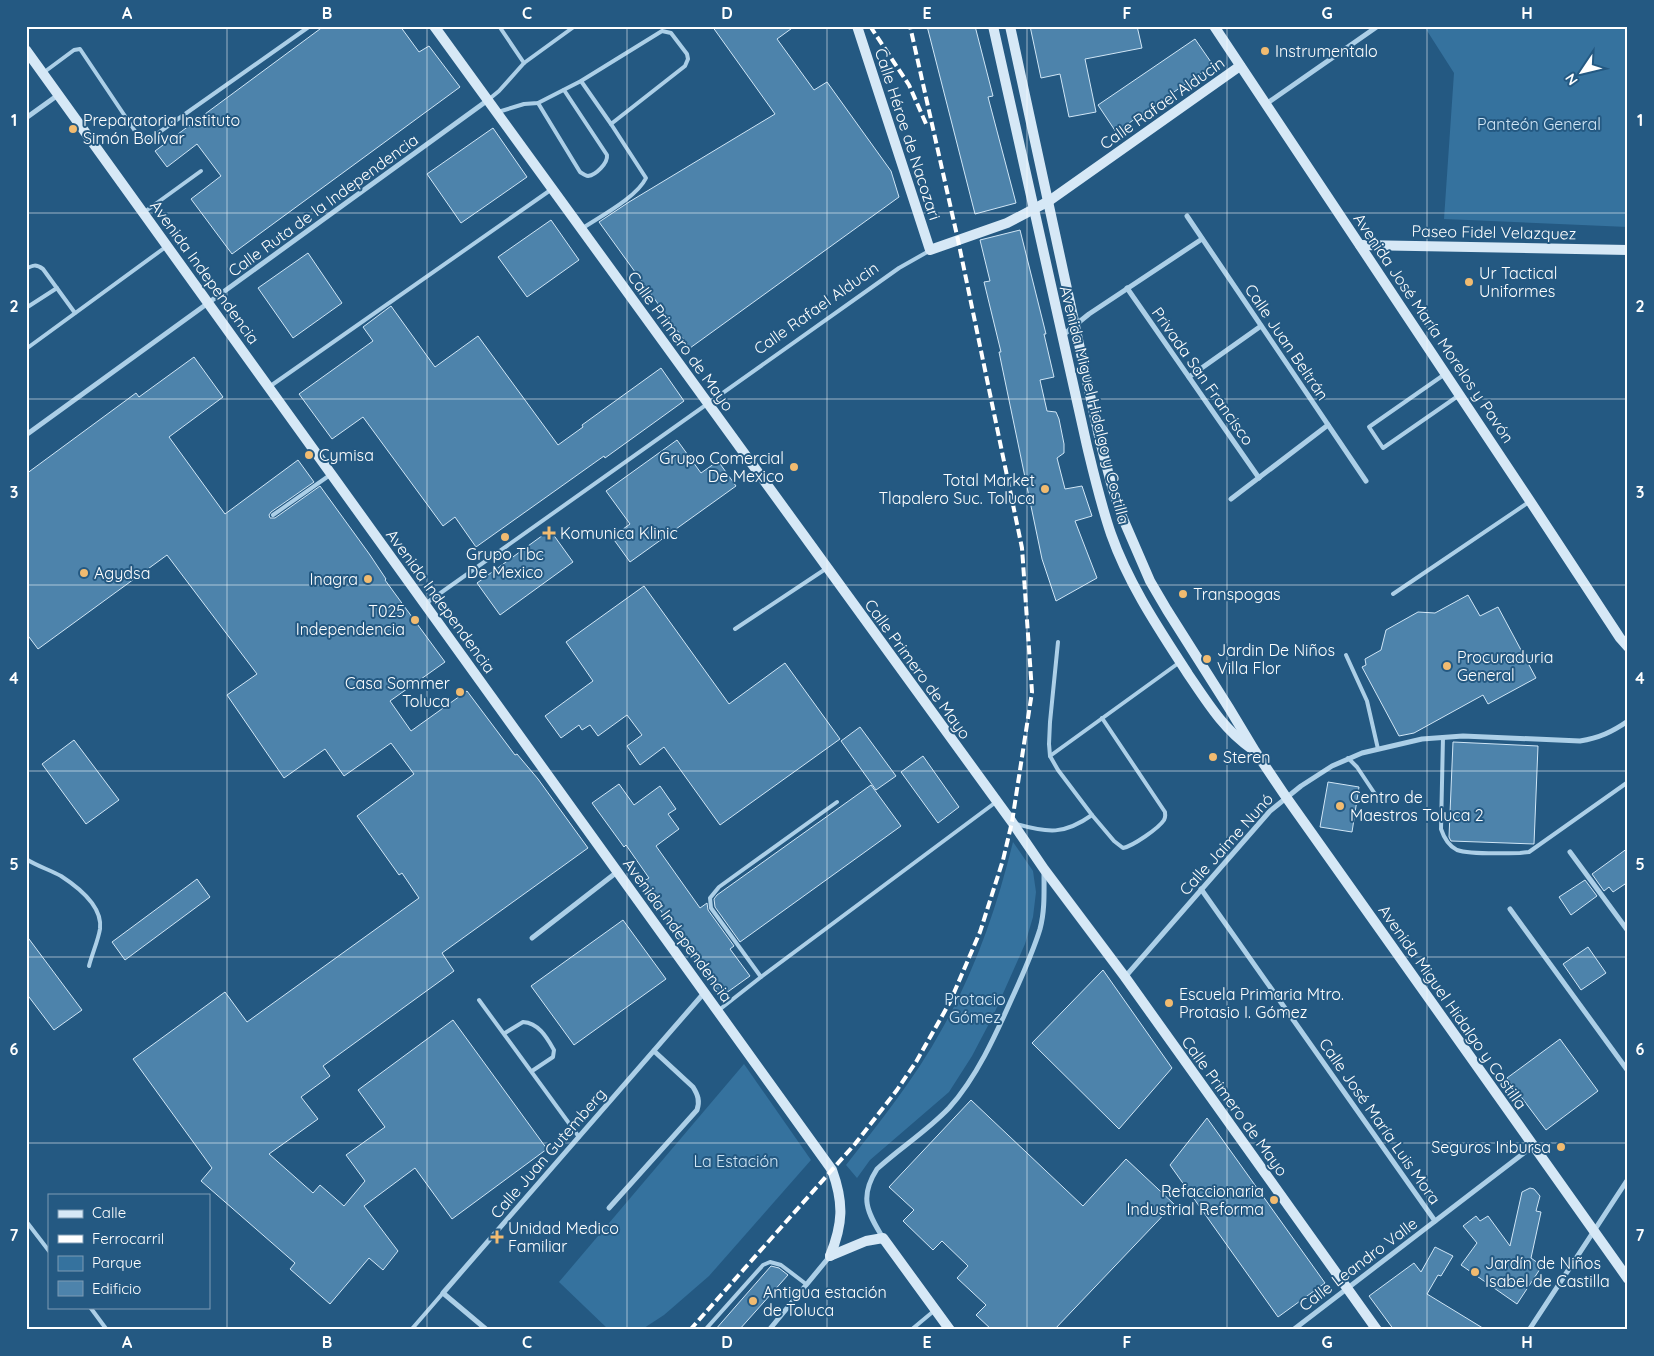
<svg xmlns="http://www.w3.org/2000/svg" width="1654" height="1356" viewBox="0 0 1654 1356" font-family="Quicksand,sans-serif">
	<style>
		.green { fill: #35729e }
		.building { fill: #4d83ab; stroke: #d0e6f6 }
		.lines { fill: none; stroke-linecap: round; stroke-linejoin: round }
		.lane { stroke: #accfe7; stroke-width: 4 }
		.street { stroke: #accfe7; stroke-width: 5 }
		.secondary { stroke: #d6e8f6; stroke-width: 10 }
		.rail { stroke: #fff; stroke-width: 4; stroke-dasharray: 9 4; stroke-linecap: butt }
		.grid { fill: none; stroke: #fff; stroke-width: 1; stroke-opacity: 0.55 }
		.poi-dot { fill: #f1bb70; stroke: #245982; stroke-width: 2 }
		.labels { text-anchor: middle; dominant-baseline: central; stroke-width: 4; stroke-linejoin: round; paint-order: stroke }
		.poi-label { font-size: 16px; fill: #fff; stroke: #245982; text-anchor: start }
		.street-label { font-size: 16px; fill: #fff; stroke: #245982 }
		.park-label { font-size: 16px; fill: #d0e6f6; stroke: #245982 }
		.neatline { fill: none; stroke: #fff; stroke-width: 2 }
		.grid-label { font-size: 16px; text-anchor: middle; font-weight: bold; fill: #fff }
	</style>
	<rect width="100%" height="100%" fill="#245982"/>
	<g class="green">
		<path d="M1424,26h204v201l-184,-8 10,-146z"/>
		<path d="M1013,842l20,29 3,21 -3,25 -8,27 -32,72 -21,40 -23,36 -79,68 -13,18 -11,-13c34,-43 69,-87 96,-136 33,-58 55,-122 71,-187z"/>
		<path d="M744,1064l67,96 -102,116 -45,39 -23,15h-32l-50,-48z"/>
	</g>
	<g class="building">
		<path d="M324,26h76l19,26 10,-6 31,41 -228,167 -41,-55 30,-23 -24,-32 -30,23 -12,-16z"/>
		<path d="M712,26h83l-18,13 37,51 13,-8 64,89 8,26 -209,151 -91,-126 30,-20 146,-88z"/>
		<path d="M927,26h48l18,70 -5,1 28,106 -41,11z"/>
		<path d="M1030,26h107l5,22 -57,11 11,53 -27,5 -9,-43 -19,4z"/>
		<path d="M1195,39l18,26 -97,67 -18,-27z"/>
		<path d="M493,128l34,49 -66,46 -34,-49z"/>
		<path d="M551,220l28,40 -52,37 -29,-40z"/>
		<path d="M1020,230l26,104h-2l10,43 -14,3 7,31 9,1 3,7 5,25v9l-7,5 8,31 17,-3 10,30 -17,5 22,57 -41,23 -14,-42 -43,-207h2l-17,-70 6,-1 -10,-41z"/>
		<path d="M308,253l34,50 -49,35 -35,-50z"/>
		<path d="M391,306l44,61 43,-31 80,109 25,-18 -1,-2 79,-57 23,33 -79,57 -1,-2 -128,91 -21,-30 -12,9 -80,-109 -31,22 -33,-45 74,-53 -10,-14z"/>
		<path d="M194,357l29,40 -54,40 56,77 73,-54 16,22 -43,30 -2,3 1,3h5l45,-32 50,69 16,24 -1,1 60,82 -55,39 21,30 56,-40 48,64 2,-1 21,25 50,69 -146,105 12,18 -131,95 7,10 -29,21 17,22 -49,35 44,39 7,-8 24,21 21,-25 -19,-26 39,-28 -27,-37 95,-70 94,129 -95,70 -37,-51 -51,38 34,45 -15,19 -14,-12 -39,46 -40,-35 5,-6 -94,-82 11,-13 -79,-109 92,-67 22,30 172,-124 -17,-25 -3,2 -42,-59 57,-42 -23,-31 -47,33 -19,-27 -41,29 -57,-83 30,-21 -90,-119 -129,94 -12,-16v-159l110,-81 3,4z"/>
		<path d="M677,440l24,33 17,-12 18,25 -106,76 -18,-25 18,-13 -24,-33z"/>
		<path d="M550,530l23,32 -73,53 -23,-32z"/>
		<path d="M644,586l85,118 56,-41 55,76 -120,86 -56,-78 -24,18 -13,-19 15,-11 -15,-20 -29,21 -8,-11 -8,5 -3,-5 -18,13 -16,-22 48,-35 -27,-39z"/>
		<path d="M1468,595l12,21 18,-9 38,71 -48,26 -5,-9 -69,38 -15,3 -37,-69 4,-2 -1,-6 16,-9 5,-20 32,-18 17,1z"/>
		<path d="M860,727l36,49 -20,14 -35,-49z"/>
		<path d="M74,740l45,60 -33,24 -44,-60z"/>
		<path d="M1453,742l85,4 -4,98 -83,-3 -2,-4z"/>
		<path d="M923,756l36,51 -21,16 -37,-51z"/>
		<path d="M1328,782l31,5 -7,45 -32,-5z"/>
		<path d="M619,784l15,21 26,-19 16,23 -8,5 11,15 -23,17 44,62 7,-5 1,7 26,36 -4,3 20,27 -28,20 -81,-113 8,-5 -23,-33 -2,2 -32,-44z"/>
		<path d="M871,785l30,41 -161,116 -25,-35 -1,-8 3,-4z"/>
		<path d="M1628,848v34l-15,10 -4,-5 -5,4 -12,-17z"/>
		<path d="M197,879l13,18 -85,63 -13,-18z"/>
		<path d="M1585,880l12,16 -26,19 -12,-18z"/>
		<path d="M623,920l43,59 -92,66 -43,-59z"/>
		<path d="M26,935l56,75 -28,20 -28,-37z"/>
		<path d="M1588,947l18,26 -25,17 -18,-26z"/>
		<path d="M1103,970l69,98 -53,61 -87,-86z"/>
		<path d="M1560,1039l38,52 -52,39 -39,-52z"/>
		<path d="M971,1100l112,106 43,-47 48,45 -120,126h-62l-16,-15 10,-10 -29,-27 11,-12 -26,-25 -9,9 -30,-29 11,-11 -25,-23z"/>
		<path d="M1207,1118l118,165 -47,34 -108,-152z"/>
		<path d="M1530,1188l4,1 6,7 -4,15 5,1 -10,46 11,8 -25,38 -56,-39 16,-22 -14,-17 13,-10 4,5 8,-5 22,30 12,-54z"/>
		<path d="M1435,1247l18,9 -12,20 -3,-1 -11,19 59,36h-92l-25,-34 45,-33 7,9z"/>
		<path d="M771,1266l8,2 9,7 -49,55h-24z"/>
	</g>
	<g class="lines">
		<g class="lane">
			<path d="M499,26l25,37"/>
			<path d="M43,73l31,-23 6,-1 57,85 7,4h7l159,-112"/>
			<path d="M488,100l11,-9 25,-28 51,-37"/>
			<path d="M538,103l42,69c3,2 5,4 8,4 8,-1 20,-13 19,-21l-43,-65"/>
			<path d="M498,112l26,-8 14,-1 43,-22 81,-50 9,2 16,21 1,5 -3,7 -74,58 -30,-43"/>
			<path d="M143,213l58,-42"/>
			<path d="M583,228c18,-12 54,-31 63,-50l-35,-54"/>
			<path d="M1628,252v36"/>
			<path d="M26,269c7,-4 10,-5 17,0l32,44"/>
			<path d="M26,308l31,-20"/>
			<path d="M26,349l141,-103"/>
			<path d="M1445,374l-76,53 14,21 75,-52"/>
			<path d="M269,387l283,-198"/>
			<path d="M273,515l57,-40"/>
			<path d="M1393,594l136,-92"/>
			<path d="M425,604l474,-336 30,-17"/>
			<path d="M735,629l92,-61"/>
			<path d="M1058,642l-8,80 -1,22 1,12 8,14 34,45 22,26 9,7c10,-2 36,-20 41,-28 2,-4 1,-4 1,-8l-63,-94"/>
			<path d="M1346,655l21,46 11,48"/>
			<path d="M1443,737l-2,92c3,9 8,17 16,21 14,5 47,3 63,3l9,-1 99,-70"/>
			<path d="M1050,756l130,-94"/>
			<path d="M1348,758l9,9 20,30"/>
			<path d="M837,802l-118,85 -9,11 1,10 50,69 235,-175"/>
			<path d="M1016,824c32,9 48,11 76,-9"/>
			<path d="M26,859c11,7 24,11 35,17 17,11 42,30 39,53 -2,12 -8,25 -11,37"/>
			<path d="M479,1000l100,137"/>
			<path d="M719,1010l42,-33"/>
			<path d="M505,1033l18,-11c16,1 24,16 31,28l-1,7 -21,14"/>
			<path d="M26,1221l23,30"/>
			<path d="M90,1307l17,23"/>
			<path d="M411,1330l32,-37"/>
			<path d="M705,1330l58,-65 7,-3 11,3 25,19"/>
			<path d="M911,1330l24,-20"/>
		</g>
		<g class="street">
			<path d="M1266,104l112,-78"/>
			<path d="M26,118l32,-23"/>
			<path d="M1187,216l179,265"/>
			<path d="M1127,288l132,190"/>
			<path d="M1063,335l26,-21 113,-75"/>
			<path d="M1189,377l72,-51"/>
			<path d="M26,435l462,-335"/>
			<path d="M1231,499l97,-74"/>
			<path d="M1570,852l58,79"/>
			<path d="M1201,889l234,332"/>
			<path d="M1510,909l118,162"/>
			<path d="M532,938l85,-66"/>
			<path d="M1125,977l145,-166 31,-25 31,-20 30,-13 60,-14 41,-3 117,5c19,-3 32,-9 48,-20"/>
			<path d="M609,1208l88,-98c3,-9 1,-15 -4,-23l-39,-36"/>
			<path d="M883,1238c-16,-26 -24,-41 -6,-69 23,-21 50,-38 72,-61 28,-31 47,-74 64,-112 10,-22 20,-44 27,-67 5,-18 4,-38 4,-57"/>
			<path d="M487,1330l-44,-37 261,-300"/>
			<path d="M769,1330l61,-74"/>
			<path d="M1293,1330l240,-184"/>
			<path d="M1529,1330l99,-151"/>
		</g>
		<g class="secondary">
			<path d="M434,26l578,796 32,47 81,108 252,353"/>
			<path d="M857,26l73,224 77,-27 42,-22 191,-135"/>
			<path d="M993,26l94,420c7,29 14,59 24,88 18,51 48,95 77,140 19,28 36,56 64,75"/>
			<path d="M1010,26l90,415 11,42 10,31 29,67 17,29 62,98 26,43 31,46 342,482"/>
			<path d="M1214,26l316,475 90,137 8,9"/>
			<path d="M26,50l806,1120c12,33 11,54 -2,86"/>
			<path d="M1360,245l268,5"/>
			<path d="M830,1256l36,-15 17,-3 67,92"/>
		</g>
		<g class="rail">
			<path d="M870,26l39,59 18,41"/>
			<path d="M690,1330l165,-186 42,-54 19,-28 34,-60 30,-70 23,-72 9,-38 20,-130 -10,-144 -64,-308 -48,-214"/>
		</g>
	</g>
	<path class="grid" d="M227,26v1304M427,26v1304M627,26v1304M827,26v1304M1027,26v1304M1227,26v1304M1427,26v1304M26,213h1602M26,399h1602M26,585h1602M26,771h1602M26,957h1602M26,1143h1602"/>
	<g class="poi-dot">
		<circle cx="1265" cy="51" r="5"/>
		<circle cx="73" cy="129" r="5"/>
		<circle cx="1469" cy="282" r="5"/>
		<circle cx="309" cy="455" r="5"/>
		<circle cx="794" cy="467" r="5"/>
		<circle cx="1045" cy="489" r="5"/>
		<path d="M546.5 525.5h5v5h5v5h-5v5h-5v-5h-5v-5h5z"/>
		<circle cx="505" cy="537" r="5"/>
		<circle cx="84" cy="573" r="5"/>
		<circle cx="368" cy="579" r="5"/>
		<circle cx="1183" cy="594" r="5"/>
		<circle cx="415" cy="620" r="5"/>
		<circle cx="1207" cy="659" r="5"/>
		<circle cx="1447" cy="666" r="5"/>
		<circle cx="460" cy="692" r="5"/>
		<circle cx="1213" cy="757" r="5"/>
		<circle cx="1340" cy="806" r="5"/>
		<circle cx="1169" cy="1003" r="5"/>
		<circle cx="1561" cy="1147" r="5"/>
		<circle cx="1274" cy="1200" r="5"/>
		<path d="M494.5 1229.5h5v5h5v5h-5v5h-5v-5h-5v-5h5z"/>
		<circle cx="1475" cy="1272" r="5"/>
		<circle cx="753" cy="1301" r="5"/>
	</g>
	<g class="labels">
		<g class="poi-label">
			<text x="1275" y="51">Instrumentalo</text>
			<text x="83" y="120">Preparatoria Instituto<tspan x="83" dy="18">Simón Bolívar</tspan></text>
			<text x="1479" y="273">Ur Tactical<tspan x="1479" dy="18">Uniformes</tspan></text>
			<text x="319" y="455">Cymisa</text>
			<text x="784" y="458" text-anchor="end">Grupo Comercial<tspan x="784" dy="18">De Mexico</tspan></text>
			<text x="1035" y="480" text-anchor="end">Total Market<tspan x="1035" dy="18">Tlapalero Suc. Toluca</tspan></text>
			<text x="560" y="533">Komunica Klinic</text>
			<text x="505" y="554" text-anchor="middle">Grupo Tbc<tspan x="505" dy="18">De Mexico</tspan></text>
			<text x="94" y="573">Agydsa</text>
			<text x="358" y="579" text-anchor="end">Inagra</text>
			<text x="1193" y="594">Transpogas</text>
			<text x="405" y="611" text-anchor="end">T025<tspan x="405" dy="18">Independencia</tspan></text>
			<text x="1217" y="650">Jardin De Niños<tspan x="1217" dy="18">Villa Flor</tspan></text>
			<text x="1457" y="657">Procuraduria<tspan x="1457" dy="18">General</tspan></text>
			<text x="450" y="683" text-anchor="end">Casa Sommer<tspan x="450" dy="18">Toluca</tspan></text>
			<text x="1223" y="757">Steren</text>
			<text x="1350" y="797">Centro de<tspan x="1350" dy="18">Maestros Toluca 2</tspan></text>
			<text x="1179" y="994">Escuela Primaria Mtro.<tspan x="1179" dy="18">Protasio I. Gómez</tspan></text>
			<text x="1551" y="1147" text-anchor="end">Seguros Inbursa</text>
			<text x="1264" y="1191" text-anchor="end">Refaccionaria<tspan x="1264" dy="18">Industrial Reforma</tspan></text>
			<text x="508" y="1228">Unidad Medico<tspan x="508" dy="18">Familiar</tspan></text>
			<text x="1485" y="1263">Jardín de Niños<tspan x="1485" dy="18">Isabel de Castilla</tspan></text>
			<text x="763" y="1292">Antigua estación<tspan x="763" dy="18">de Toluca</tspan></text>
		</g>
		<g class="street-label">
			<text transform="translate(1162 103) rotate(-35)">Calle Rafael Alducin</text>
			<text transform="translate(908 134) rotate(72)">Calle Héroe de Nacozari</text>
			<text transform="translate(323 205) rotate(-36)">Calle Ruta de la Independencia</text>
			<text transform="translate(1494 232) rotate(1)">Paseo Fidel Velazquez</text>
			<text transform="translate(205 272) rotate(54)">Avenida Independencia</text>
			<text transform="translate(816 308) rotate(-35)">Calle Rafael Alducin</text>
			<text transform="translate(1434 328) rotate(56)">Avenida José María Morelos y Pavón</text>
			<text transform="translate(681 341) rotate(54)">Calle Primero de Mayo</text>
			<text transform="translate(1287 342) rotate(56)">Calle Juan Beltrán</text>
			<text transform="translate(1203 376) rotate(55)">Privada San Francisco</text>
			<text transform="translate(1095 405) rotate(76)">Avenida Miguel Hidalgo y Costilla</text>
			<text transform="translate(441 601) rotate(54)">Avenida Independencia</text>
			<text transform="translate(918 669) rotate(54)">Calle Primero de Mayo</text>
			<text transform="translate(1226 844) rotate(-48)">Calle Jaime Nunó</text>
			<text transform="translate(678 930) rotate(54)">Avenida Independencia</text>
			<text transform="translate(1453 1007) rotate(55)">Avenida Miguel Hidalgo y Costilla</text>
			<text transform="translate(1235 1106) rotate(54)">Calle Primero de Mayo</text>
			<text transform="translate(1380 1121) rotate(55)">Calle José María Luis Mora</text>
			<text transform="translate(548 1153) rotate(-49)">Calle Juan Gutemberg</text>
			<text transform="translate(1358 1264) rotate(-37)">Calle Leandro Valle</text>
		</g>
		<g class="park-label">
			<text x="1539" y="124">Panteón General</text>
			<text x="975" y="999">Protacio<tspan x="975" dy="18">Gómez</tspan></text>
			<text x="736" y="1161">La Estación</text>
		</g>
	</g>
	<rect width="1654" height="1356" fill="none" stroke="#245982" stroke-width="55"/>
	<rect x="48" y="1194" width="162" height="115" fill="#245982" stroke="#7c9bb4"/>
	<rect x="58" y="1210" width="25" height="8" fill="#d6e8f6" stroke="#7c9bb4"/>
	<text x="92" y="1218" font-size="15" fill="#ffffff">Calle</text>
	<rect x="58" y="1235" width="25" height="8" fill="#ffffff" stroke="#7c9bb4"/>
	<text x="92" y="1244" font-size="15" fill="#ffffff">Ferrocarril</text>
	<rect x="58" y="1256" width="25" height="15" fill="#35729e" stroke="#7c9bb4"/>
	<text x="92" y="1268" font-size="15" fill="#ffffff">Parque</text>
	<rect x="58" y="1281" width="25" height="15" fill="#4d83ab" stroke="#7c9bb4"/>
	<text x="92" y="1294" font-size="15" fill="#ffffff">Edificio</text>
	<g transform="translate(1582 72) rotate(235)" stroke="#245982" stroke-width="4" paint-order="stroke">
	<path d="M0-4L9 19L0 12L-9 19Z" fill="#ffffff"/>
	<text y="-8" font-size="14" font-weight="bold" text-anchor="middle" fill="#ffffff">N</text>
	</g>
	<rect x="28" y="28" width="1598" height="1300" class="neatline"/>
	<g class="grid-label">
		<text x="127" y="19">A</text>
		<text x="327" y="19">B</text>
		<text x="527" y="19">C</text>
		<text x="727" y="19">D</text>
		<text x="927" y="19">E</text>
		<text x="1127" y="19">F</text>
		<text x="1327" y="19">G</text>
		<text x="1527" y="19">H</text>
		<text x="14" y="126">1</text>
		<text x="1640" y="126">1</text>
		<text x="14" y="312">2</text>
		<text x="1640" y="312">2</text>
		<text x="14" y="498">3</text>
		<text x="1640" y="498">3</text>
		<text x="14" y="684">4</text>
		<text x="1640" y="684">4</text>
		<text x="14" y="870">5</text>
		<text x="1640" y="870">5</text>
		<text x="14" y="1055">6</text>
		<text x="1640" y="1055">6</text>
		<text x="14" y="1241">7</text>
		<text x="1640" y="1241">7</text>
		<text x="127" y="1348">A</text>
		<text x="327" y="1348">B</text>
		<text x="527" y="1348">C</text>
		<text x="727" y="1348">D</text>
		<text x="927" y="1348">E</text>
		<text x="1127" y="1348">F</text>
		<text x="1327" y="1348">G</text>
		<text x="1527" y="1348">H</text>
	</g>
</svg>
